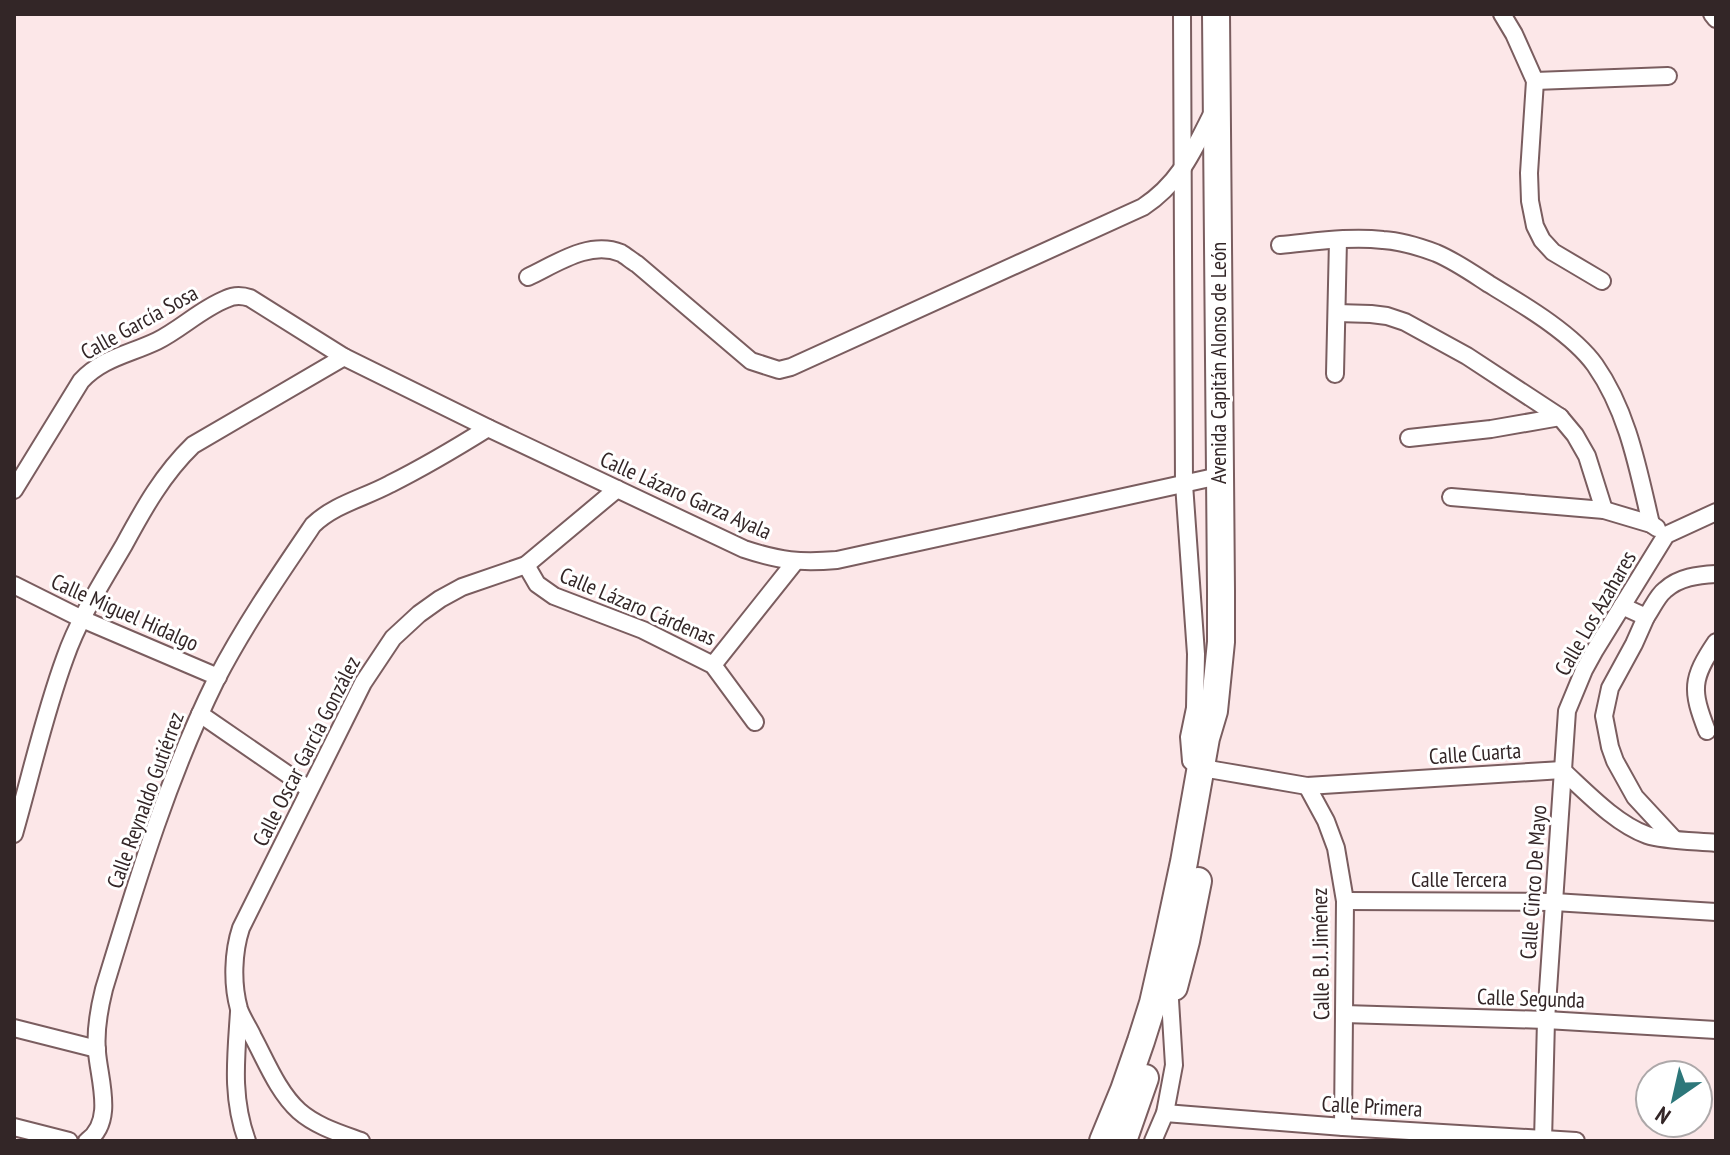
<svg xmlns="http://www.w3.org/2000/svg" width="1730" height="1155" viewBox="0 0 1730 1155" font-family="'PT Sans Narrow',sans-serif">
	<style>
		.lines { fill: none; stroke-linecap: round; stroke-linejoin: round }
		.street-casing { stroke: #7a5d5f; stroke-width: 20 }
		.primary-casing { stroke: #7a5d5f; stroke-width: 30 }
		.street { stroke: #fff; stroke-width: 16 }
		.primary { stroke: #fff; stroke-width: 26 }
		.labels { text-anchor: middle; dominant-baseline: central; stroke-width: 6; stroke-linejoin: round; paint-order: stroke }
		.street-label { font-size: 22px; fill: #332627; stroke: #fff }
	</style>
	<rect width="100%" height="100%" fill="#fce7e8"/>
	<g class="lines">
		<g class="street-casing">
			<g id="street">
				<path d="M1182,14l2,470 12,170 -1,54 -6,29 2,24 4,3 19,6 93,16 255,-16c24,22 54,54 85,65 18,6 49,6 69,8"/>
				<path d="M1502,14l12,20 21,47 -6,92 1,28 5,25 7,14 11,12 49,29"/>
				<path d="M1712,14l4,5"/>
				<path d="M1535,81l133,-5"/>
				<path d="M1280,245c34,-3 69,-9 103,-5 18,1 37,7 53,13 19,8 36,20 53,31 33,20 83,49 106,81 33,47 43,104 56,159"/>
				<path d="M528,277c28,-13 61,-37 93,-24 5,3 11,8 16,11l114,97 28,9 12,-3 352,-160c38,-25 51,-58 71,-97"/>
				<path d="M1337,313l34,1 16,2 18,6 62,34 93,61 15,18 12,21 17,54"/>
				<path d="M1335,374l3,-134"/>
				<path d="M1409,438l82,-9 69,-12"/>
				<path d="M14,490l67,-109c21,-23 49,-27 76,-40 24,-12 44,-32 69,-42 8,-4 15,-4 24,-1l94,59 144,71 256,121c36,12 56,14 93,11l382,-84"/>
				<path d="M1451,497l153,13 47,14 6,4"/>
				<path d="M526,565l11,19 17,12 89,34 70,35 42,57"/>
				<path d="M14,585l68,34 136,58"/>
				<path d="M1622,606l24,11 -12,27 -24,44 -6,28 6,31 5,14 20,36 38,41"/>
				<path d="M1646,617c6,-8 11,-21 19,-27 14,-13 33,-15 51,-16"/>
				<path d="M713,665l82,-103"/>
				<path d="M200,714l109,75"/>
				<path d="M1707,731c-16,-41 -16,-52 9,-89"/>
				<path d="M1307,786l19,35 10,27 9,53 -2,226"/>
				<path d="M14,834c17,-59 30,-119 51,-176 14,-40 38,-77 59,-113 20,-37 39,-71 69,-100l151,-88"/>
				<path d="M1345,901l209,1 162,10"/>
				<path d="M239,1012c-3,46 -8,85 8,129"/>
				<path d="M1344,1014l202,6 170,10"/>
				<path d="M14,1028l83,21"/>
				<path d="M1165,1113l178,14 233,14"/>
				<path d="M14,1127l55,14"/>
				<path d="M87,1141c28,-19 12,-62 10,-89 -2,-21 2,-43 7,-63 32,-105 63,-210 112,-309 28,-54 63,-105 97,-155 22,-21 51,-27 77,-41 34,-17 66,-36 98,-56"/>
				<path d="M361,1141c-22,-8 -45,-15 -62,-30 -21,-19 -33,-50 -46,-74 -4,-9 -11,-19 -14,-28 -7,-25 -6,-57 2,-81l122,-245 30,-45 26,-24 21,-15 22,-12 64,-22 91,-76"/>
				<path d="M1153,1141l12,-28 9,-48 -4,-65"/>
				<path d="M1543,1141l3,-121 21,-309 17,-41 11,-20 71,-115 50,-23"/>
			</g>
		</g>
		<g class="primary-casing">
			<g id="primary">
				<path d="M1174,987l12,-46 12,-60"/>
				<path d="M1103,1141l21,-51 17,-49 12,-38 15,-66 16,-75 22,-124 8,-27 7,-69v-52l-5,-576"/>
				<path d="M1123,1141l22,-63"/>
			</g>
		</g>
		<use href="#street" class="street"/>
		<use href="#primary" class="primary"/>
	</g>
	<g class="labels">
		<g class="street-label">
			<text transform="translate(139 322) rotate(-29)">Calle García Sosa</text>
			<text transform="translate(1218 363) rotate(-90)">Avenida Capitán Alonso de León</text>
			<text transform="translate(686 495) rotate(24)">Calle Lázaro Garza Ayala</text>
			<text transform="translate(638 606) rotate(23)">Calle Lázaro Cárdenas</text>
			<text transform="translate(125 612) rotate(24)">Calle Miguel Hidalgo</text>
			<text transform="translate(1595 613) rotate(-60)">Calle Los Azahares</text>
			<text transform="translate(306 751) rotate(-63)">Calle Oscar García González</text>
			<text transform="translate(1475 753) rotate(-4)">Calle Cuarta</text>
			<text transform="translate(145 800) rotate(-70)">Calle Reynaldo Gutiérrez</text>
			<text x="1459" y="879">Calle Tercera</text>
			<text transform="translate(1533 882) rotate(-86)">Calle Cinco De Mayo</text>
			<text transform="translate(1320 954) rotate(-91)">Calle B. J. Jiménez</text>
			<text transform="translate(1531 998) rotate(2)">Calle Segunda</text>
			<text transform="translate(1372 1106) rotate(3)">Calle Primera</text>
		</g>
	</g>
	<rect width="1730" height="1155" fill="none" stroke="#332627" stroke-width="32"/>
	<g transform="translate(1674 1099) rotate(214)"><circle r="38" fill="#ffffff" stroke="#ada8a9" stroke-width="2"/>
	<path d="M0-6L14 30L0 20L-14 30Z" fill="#2d777a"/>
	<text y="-12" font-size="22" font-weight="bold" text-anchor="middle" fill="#332627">N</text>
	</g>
</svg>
